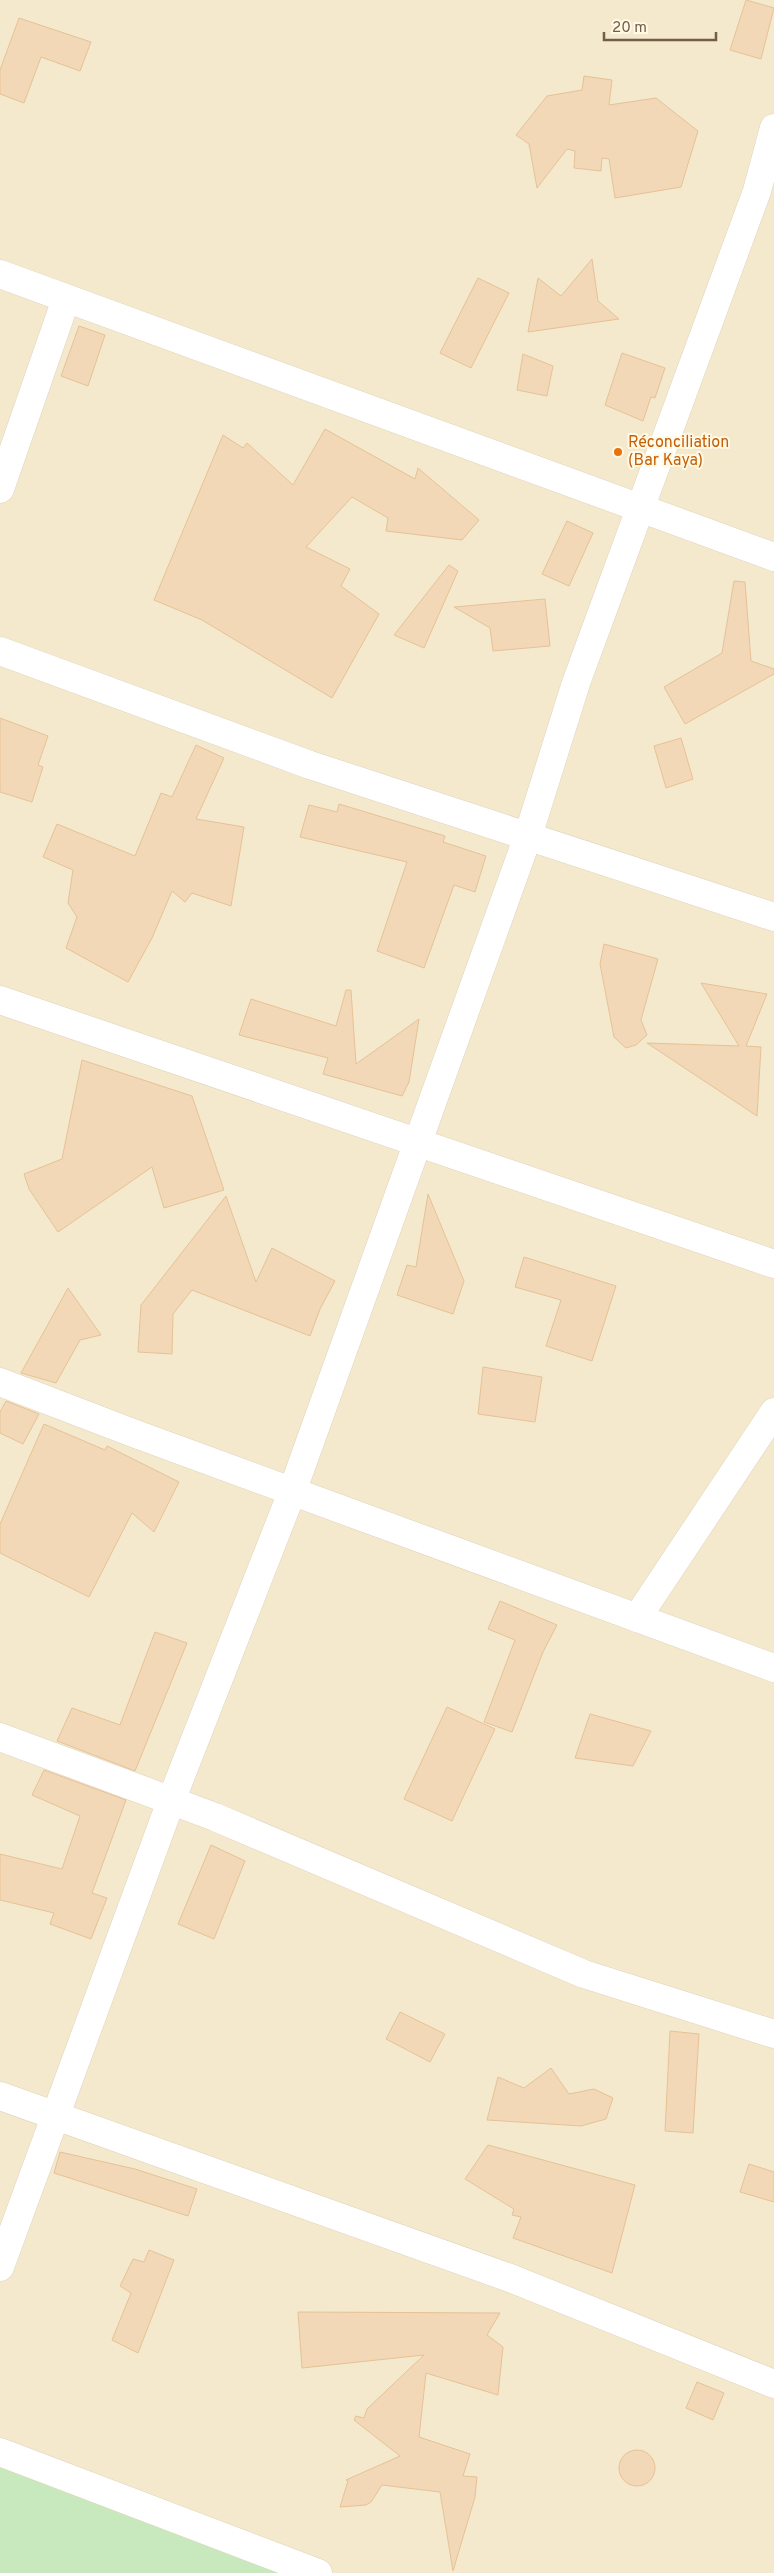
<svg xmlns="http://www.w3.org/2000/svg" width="774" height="2573" viewBox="0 0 774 2573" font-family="Overpass,sans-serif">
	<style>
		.residential { fill: #f4e9cd }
		.green { fill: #c8e9be }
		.building { fill: #f2d8b6; stroke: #e5c296 }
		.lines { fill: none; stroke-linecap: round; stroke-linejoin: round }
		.minor-casing { stroke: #e0d3bb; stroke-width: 29 }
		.tertiary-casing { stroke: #e0d3bb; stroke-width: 29 }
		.minor { stroke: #fff; stroke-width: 28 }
		.tertiary { stroke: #fff; stroke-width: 28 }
		.food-dot { fill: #e8710a; stroke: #fff9e5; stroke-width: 2 }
		.labels { text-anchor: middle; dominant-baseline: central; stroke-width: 4; stroke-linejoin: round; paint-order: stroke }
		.food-label { font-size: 16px; fill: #c56008; stroke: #fff9e5; text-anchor: start }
	</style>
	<rect width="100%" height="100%" fill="#fcf6df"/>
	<rect class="residential" x="0" y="0" width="774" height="2573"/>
	<path class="green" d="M0,2451l319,122h-319z"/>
	<g class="building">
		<path d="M746,0l28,8 -13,51 -31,-9z"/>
		<path d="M19,18l72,24 -11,29 -39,-14 -17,46 -24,-9v-24z"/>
		<path d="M584,76l28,4 -3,25 47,-7 42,33 -17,56 -66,11 -6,-39 -7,-1 -1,13 -27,-3 1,-17 -8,-2 -30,39 -8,-44 -13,-9 31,-39 35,-6z"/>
		<path d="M592,259l6,42 21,18 -91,13 10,-54 23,18z"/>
		<path d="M478,278l31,15 -38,75 -31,-15z"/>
		<path d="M79,326l26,9 -17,51 -27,-10z"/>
		<path d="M622,353l43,15 -10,30 -4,-1 -8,24 -38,-16z"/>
		<path d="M523,354l30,12 -6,30 -30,-6z"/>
		<path d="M325,429l90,50 3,-11 61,52 -17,20 -76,-9 2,-13 -36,-21 -46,50 44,22 -9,17 38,28 -47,84 -130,-78 -48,-20 69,-165 20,13 4,-5 46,42z"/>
		<path d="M567,521l26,12 -24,53 -27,-12z"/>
		<path d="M449,565l9,6 -34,77 -30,-13z"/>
		<path d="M734,581l11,1 6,79 23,8v5l-89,50 -21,-37 58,-34z"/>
		<path d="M545,599l5,47 -57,5 -3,-23 -36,-21z"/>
		<path d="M0,718l48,18 -10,29 5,2 -11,35 -32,-10z"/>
		<path d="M681,738l12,41 -27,9 -12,-42z"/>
		<path d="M196,745l28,13 -28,61 48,8 -13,79 -39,-13 -7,9 -13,-11 -20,47 -24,44 -62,-34 11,-31 -9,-14 5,-33 -30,-13 14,-33 78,32 26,-63 11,4z"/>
		<path d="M339,804l106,32 -2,6 43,14 -11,36 -21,-7 -30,83 -47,-17 30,-89 -107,-25 9,-32 28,7z"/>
		<path d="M604,944l54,15 -17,61 6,15 -11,10 -10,3 -12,-11 -14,-73z"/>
		<path d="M701,983l66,11 -21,52 15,1 -4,69 -110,-73 92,3z"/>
		<path d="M346,990h5l5,74 63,-45 -10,63 -7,14 -79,-22 5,-16 -89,-23 12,-36 85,27z"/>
		<path d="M82,1060l110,36 32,94 -60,18 -12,-41 -94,65 -29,-43 -5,-15 38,-15z"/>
		<path d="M428,1194l36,87 -11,33 -56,-19 10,-30 9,2z"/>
		<path d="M226,1196l30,86 16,-34 63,33 -15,28 -10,27 -118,-46 -19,24 -1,40 -34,-2 3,-47z"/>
		<path d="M524,1257l92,29 -24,75 -46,-15 15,-46 -46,-13z"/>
		<path d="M68,1288l33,47 -21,5 -24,43 -35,-10z"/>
		<path d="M483,1367l59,10 -7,45 -57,-8z"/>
		<path d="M6,1401l33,13 -16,30 -23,-11v-21z"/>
		<path d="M44,1424l61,26 2,-4 72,36 -25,50 -22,-19 -43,84 -89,-44v-29z"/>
		<path d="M500,1601l57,24 -14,27 -31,80 -28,-10 31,-82 -27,-11z"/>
		<path d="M155,1632l32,11 -52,128 -78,-30 15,-33 48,17z"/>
		<path d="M447,1707l48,22 -43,92 -48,-22z"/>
		<path d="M590,1714l61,17 -18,35 -58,-8z"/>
		<path d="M44,1770l82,30 -34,93 15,5 -16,41 -41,-15 4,-11 -54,-13v-46l62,15 18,-53 -48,-21z"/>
		<path d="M211,1845l34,16 -31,78 -36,-15z"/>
		<path d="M400,2012l45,22 -15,28 -44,-23z"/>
		<path d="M670,2031l29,3 -6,99 -28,-2z"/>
		<path d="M551,2068l18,26 25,-5 19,9 -7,21 -25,7 -94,-6 11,-43 26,11z"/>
		<path d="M488,2145l147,40 -23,88 -99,-35 8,-21 -9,-2 2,-6 -49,-30z"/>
		<path d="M60,2152l75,17 62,20 -9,27 -134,-43z"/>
		<path d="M749,2164l25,8v30l-34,-10z"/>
		<path d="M149,2250l25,10 -36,93 -26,-13 19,-47 -11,-7 13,-27 11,3z"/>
		<path d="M298,2312l202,1 -13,22 16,12 -5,48 -72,-22 -7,64 51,17 -7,22 14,1 -2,20 -22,74 -13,-79 -58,-7 -11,17 -5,3 -26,2 8,-26 -2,-1 54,-24 -46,-36 2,-4 8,2 3,-9 57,-54 -122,13z"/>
		<path d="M697,2382l27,11 -11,27 -27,-12z"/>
		<circle cx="637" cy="2468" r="18"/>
	</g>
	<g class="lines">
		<g class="minor-casing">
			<g id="minor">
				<path d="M0,274l774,283"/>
				<path d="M0,489l66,-190"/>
				<path d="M0,651l310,114 464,152"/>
				<path d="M0,1000l774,264"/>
				<path d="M0,1382l133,51 641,235"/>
				<path d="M637,1618l137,-206"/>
				<path d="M0,1737l215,80 369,157 190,60"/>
				<path d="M0,2096l510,182 264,106"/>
				<path d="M0,2267l171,-466 121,-309 236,-656 48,-153 181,-492 17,-63"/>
			</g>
		</g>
		<g class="tertiary-casing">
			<path id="tertiary" d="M0,2452l318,121"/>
		</g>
		<use href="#minor" class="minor"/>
		<use href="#tertiary" class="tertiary"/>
	</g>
	<circle class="food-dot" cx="618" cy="452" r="5"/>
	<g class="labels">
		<g class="food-label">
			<text x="628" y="443">Réconciliation<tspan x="628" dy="18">(Bar Kaya)</tspan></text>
		</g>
	</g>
	<path d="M604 32v8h112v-8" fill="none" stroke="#725e47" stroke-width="2.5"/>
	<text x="612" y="32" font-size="15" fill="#725e47" stroke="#fff9e5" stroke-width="4" paint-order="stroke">20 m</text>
</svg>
